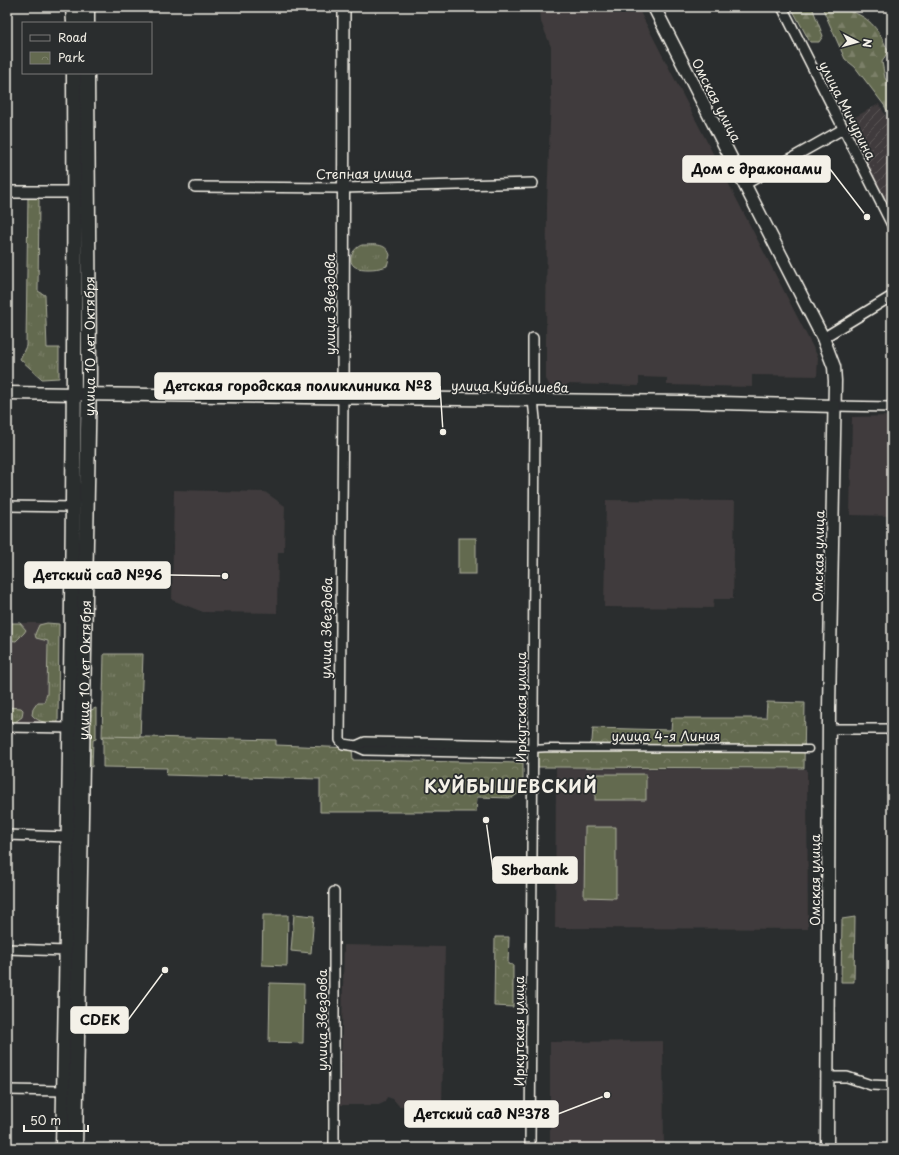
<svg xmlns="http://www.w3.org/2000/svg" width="899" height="1155" viewBox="0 0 899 1155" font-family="'Playpen Sans',sans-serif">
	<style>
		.built { fill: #3f3b3c }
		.industrial { fill: url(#industrial-furrows) }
		.grass { fill: url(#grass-tufts); stroke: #acae9c }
		.forest { fill: url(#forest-firs); stroke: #acae9c }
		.park { fill: url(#park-crowns); stroke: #acae9c }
		.pitch { fill: #646a50; stroke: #acae9c }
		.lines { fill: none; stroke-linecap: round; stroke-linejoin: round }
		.pedestrian-casing { stroke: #f4f1e8; stroke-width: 9 }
		.minor-casing { stroke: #f4f1e8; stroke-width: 12 }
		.tertiary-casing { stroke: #f4f1e8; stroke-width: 14 }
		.secondary-casing { stroke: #f4f1e8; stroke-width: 15 }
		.primary-casing { stroke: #f4f1e8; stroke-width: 17 }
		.pedestrian { stroke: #2a2d2e; stroke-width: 6 }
		.minor { stroke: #2a2d2e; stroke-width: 9 }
		.tertiary { stroke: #2a2d2e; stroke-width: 11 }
		.secondary { stroke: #2a2d2e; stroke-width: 12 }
		.primary { stroke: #2a2d2e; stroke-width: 14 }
		.labels { text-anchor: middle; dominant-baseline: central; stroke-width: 3.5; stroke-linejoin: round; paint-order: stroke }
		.street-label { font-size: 13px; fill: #f4f1e8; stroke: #2a2d2e }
		.district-label { font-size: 17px; font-weight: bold; letter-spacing: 1px; fill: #f4f1e8; stroke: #2a2d2e }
		.leader { fill: none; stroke: #f4f1e8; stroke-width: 1.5 }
		.callout-dot { fill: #f4f1e8; stroke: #2a2d2e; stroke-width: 1.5 }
		.callout { fill: #f4f1e8; stroke: #f4f1e8; stroke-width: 1.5 }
		.callout-label { font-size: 14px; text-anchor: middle; font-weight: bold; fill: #111 }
	</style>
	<defs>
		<pattern id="industrial-furrows" width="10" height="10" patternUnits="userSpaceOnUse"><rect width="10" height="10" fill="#3f3b3c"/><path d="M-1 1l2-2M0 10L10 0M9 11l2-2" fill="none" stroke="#5b5858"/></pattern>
		<pattern id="grass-tufts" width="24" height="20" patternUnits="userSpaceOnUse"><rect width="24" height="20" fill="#646a50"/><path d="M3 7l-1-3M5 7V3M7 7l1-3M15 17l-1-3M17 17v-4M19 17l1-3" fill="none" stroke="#7b8069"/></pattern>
		<pattern id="forest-firs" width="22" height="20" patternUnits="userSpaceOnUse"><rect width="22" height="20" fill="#646a50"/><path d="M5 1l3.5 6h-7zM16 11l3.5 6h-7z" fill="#7b8069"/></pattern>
		<pattern id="park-crowns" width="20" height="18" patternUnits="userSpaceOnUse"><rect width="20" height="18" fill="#646a50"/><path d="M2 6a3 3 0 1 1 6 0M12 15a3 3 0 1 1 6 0" fill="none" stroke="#7b8069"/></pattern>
	</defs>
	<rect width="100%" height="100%" fill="#2a2d2e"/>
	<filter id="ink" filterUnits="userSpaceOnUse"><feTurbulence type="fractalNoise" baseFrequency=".025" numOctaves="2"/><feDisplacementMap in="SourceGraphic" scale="8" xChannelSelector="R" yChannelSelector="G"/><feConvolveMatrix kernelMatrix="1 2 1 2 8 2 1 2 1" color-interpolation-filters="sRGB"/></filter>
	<g filter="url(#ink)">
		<g class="built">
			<path d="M612,7l26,1 180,349 -1,19 -65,-1v12l-85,-2v-7l-28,-1v9l-72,-2v3l-17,-1 -4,-7v-41l1,-135 4,-108v-48l-10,-25 -1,-14z"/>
			<path d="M892,416v100l-42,-1 2,-98z"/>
			<path d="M174,490l91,2 20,14 -1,46h-6l-1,61 -74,-1 -31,-12z"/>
			<path d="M606,500l129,1 -2,98h-19l-1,9 -109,-1z"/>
			<path d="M9,623h38v71l-3,29 -37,-1v-97z"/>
			<path d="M556,768l251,1 1,160 -253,-1z"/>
			<path d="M344,945l101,2 -3,160 -43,-1 -6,-7 -6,-2 -2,5 -6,3h-39z"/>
			<path d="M663,1041l1,107h-114v-106z"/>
		</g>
		<path class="industrial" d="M879,104l13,23v87l-48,-91z"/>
		<g class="grass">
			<path d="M28,194l6,1 5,5 -1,91 7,4 2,53h12v30l-17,1 -22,-20 6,-13z"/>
			<path d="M362,245c11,0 24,-3 28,10l-3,11c-8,3 -20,4 -29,2 -13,-4 -6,-20 4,-23z"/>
			<path d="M9,623h11l6,7 -2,3 -8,8 -9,-1v-15z"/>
			<path d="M47,623l12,1 -1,99c-10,0 -19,0 -26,-8l1,-6 5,-7h6l3,-8 1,-53 -12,-3 -1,-4 4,-9z"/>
			<path d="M104,654h39l-3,85 -38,-1z"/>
			<path d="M7,707l14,1 2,2 -1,7 -7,5h-8z"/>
			<path d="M96,708v31l-3,1 -1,27 -4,-3 1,-53z"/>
		</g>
		<g class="forest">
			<path d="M791,7h21l11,29 -4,6h-9z"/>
			<path d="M822,7h26l1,4c22,6 31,21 39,40l-6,11 3,16 7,12v30l-8,-15 -29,-38 -10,-8z"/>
			<path d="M855,917l-1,65h-13l1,-63z"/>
		</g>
		<g class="park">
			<path d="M767,702l38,1 -1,65 -267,-1v-21l51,-1 4,-4 1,-13 78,2 1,-12h94z"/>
			<path d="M103,736l173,4v5l76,3 1,12 170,3v27l-11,8 -35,-1 -1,15h-156v-33l-154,-4 1,-7 -64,-1z"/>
			<path d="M495,937h14l-1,27 5,1v42l-19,-1z"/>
		</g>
		<g class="pitch">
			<rect x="458" y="538" width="18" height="36"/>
			<rect x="595" y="774" width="51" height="26"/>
			<path d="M585,827h31v71l-32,-1z"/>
			<path d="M294,914l20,2 -3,37 -20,-2z"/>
			<path d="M263,915h25l-1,51 -25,-1z"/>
			<path d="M270,983l34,1 -1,59 -34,-1z"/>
		</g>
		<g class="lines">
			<g class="pedestrian-casing">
				<path id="pedestrian" d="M532,749l17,-1 260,1"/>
			</g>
			<g class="minor-casing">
				<g id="minor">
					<path d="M782,7l110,218"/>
					<path d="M744,185l99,-56"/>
					<path d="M195,187l148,1 190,-5"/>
					<path d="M823,338l69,-42"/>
					<path d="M343,398l-3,342 3,4 13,2 9,4 152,3 6,-4"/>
					<path d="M835,406l57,1"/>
					<path d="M7,506l67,1"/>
					<path d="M7,727l63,1"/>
					<path d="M829,729h63"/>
					<path d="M356,746l9,-4 152,3 6,4h4"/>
					<path d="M7,835l62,2"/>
					<path d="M334,892v256"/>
					<path d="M7,949l60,2"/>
					<path d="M828,1077h19l24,8 21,1"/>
					<path d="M7,1090l57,1"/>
					<path d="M530,1148l5,-729 -2,-19v-62"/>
				</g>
			</g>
			<g class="tertiary-casing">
				<g id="tertiary">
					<path d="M7,192h68"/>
					<path d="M343,398l1,-391"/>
				</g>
			</g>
			<g class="secondary-casing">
				<g id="secondary">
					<path d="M654,7l169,331 11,29 1,14 -6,327 -2,440"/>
					<path d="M7,393l676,9 152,4"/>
				</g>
			</g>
			<g class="primary-casing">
				<g id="primary">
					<path d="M73,7l1,16"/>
					<path d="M87,7v16"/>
					<path d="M63,1148c7,-358 13,-717 11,-1075"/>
					<path id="s1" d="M75,1148l14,-773 -2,-302"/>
				</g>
			</g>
			<use href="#pedestrian" class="pedestrian"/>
			<use href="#minor" class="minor"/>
			<use href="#tertiary" class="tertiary"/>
			<use href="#secondary" class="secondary"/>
			<use href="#primary" class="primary"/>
		</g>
	</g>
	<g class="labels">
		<g class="street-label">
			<text transform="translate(717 100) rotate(63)">Омская улица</text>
			<text transform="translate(848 110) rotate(63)">улица Мичурина</text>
			<text transform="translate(364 173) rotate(-1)">Степная улица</text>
			<text transform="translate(329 304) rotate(-90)">улица Звездова</text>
			<text stroke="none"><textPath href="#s1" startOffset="802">улица 10 лет Октября</textPath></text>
			<text transform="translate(510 386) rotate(1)">улица Куйбышева</text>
			<text transform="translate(818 556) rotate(-89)">Омская улица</text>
			<text transform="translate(326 628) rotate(-89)">улица Звездова</text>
			<text stroke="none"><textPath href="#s1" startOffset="478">улица 10 лет Октября</textPath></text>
			<text transform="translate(520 707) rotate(-90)">Иркутская улица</text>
			<text x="666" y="735">улица 4-я Линия</text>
			<text transform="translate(814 880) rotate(-90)">Омская улица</text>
			<text transform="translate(321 1020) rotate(-90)">улица Звездова</text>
			<text transform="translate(518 1031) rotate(-90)">Иркутская улица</text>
		</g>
		<g class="district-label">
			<text x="511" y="786">КУЙБЫШЕВСКИЙ</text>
		</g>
	</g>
	<path class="leader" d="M867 217L830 169M443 432L440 386M225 576L170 575M486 820L493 870M165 970L128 1020M607 1095L558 1114"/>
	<g class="callout-dot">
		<circle cx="867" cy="217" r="4"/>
		<circle cx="443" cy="432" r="4"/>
		<circle cx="225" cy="576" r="4"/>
		<circle cx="486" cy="820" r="4"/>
		<circle cx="165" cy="970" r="4"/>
		<circle cx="607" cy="1095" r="4"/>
	</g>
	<g class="callout">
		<rect x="683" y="156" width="147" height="26" rx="4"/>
		<rect x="155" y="373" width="285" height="26" rx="4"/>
		<rect x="25" y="562" width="145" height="26" rx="4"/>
		<rect x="493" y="857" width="84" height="26" rx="4"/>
		<rect x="71" y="1007" width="57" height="26" rx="4"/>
		<rect x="405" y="1101" width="153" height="26" rx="4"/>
	</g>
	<g class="callout-label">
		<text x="757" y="174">Дом с драконами</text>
		<text x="298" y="391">Детская городская поликлиника №8</text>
		<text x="98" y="580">Детский сад №96</text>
		<text x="535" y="875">Sberbank</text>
		<text x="100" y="1025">CDEK</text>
		<text x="482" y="1119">Детский сад №378</text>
	</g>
	<rect width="899" height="1155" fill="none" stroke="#2a2d2e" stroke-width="24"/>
	<rect x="12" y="12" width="875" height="1131" fill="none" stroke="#f4f1e8" stroke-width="1.5" filter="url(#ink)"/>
	<rect x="22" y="22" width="130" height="52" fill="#2a2d2e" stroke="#7b7b78"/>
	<rect x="30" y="35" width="20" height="6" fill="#2a2d2e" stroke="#7b7b78"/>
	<text x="58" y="42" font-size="12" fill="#f4f1e8">Road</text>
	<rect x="30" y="52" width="20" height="12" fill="url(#park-crowns)" stroke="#7b7b78"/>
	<text x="58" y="62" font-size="12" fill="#f4f1e8">Park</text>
	<g transform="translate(857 42) rotate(96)" stroke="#2a2d2e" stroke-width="3" paint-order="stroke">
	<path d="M0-3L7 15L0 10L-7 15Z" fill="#f4f1e8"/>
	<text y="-6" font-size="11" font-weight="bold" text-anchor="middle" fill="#f4f1e8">N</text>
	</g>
	<path d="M24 1125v6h64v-6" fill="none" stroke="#f4f1e8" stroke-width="2"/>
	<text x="30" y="1125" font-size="12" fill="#f4f1e8" stroke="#2a2d2e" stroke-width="3" paint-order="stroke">50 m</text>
</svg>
